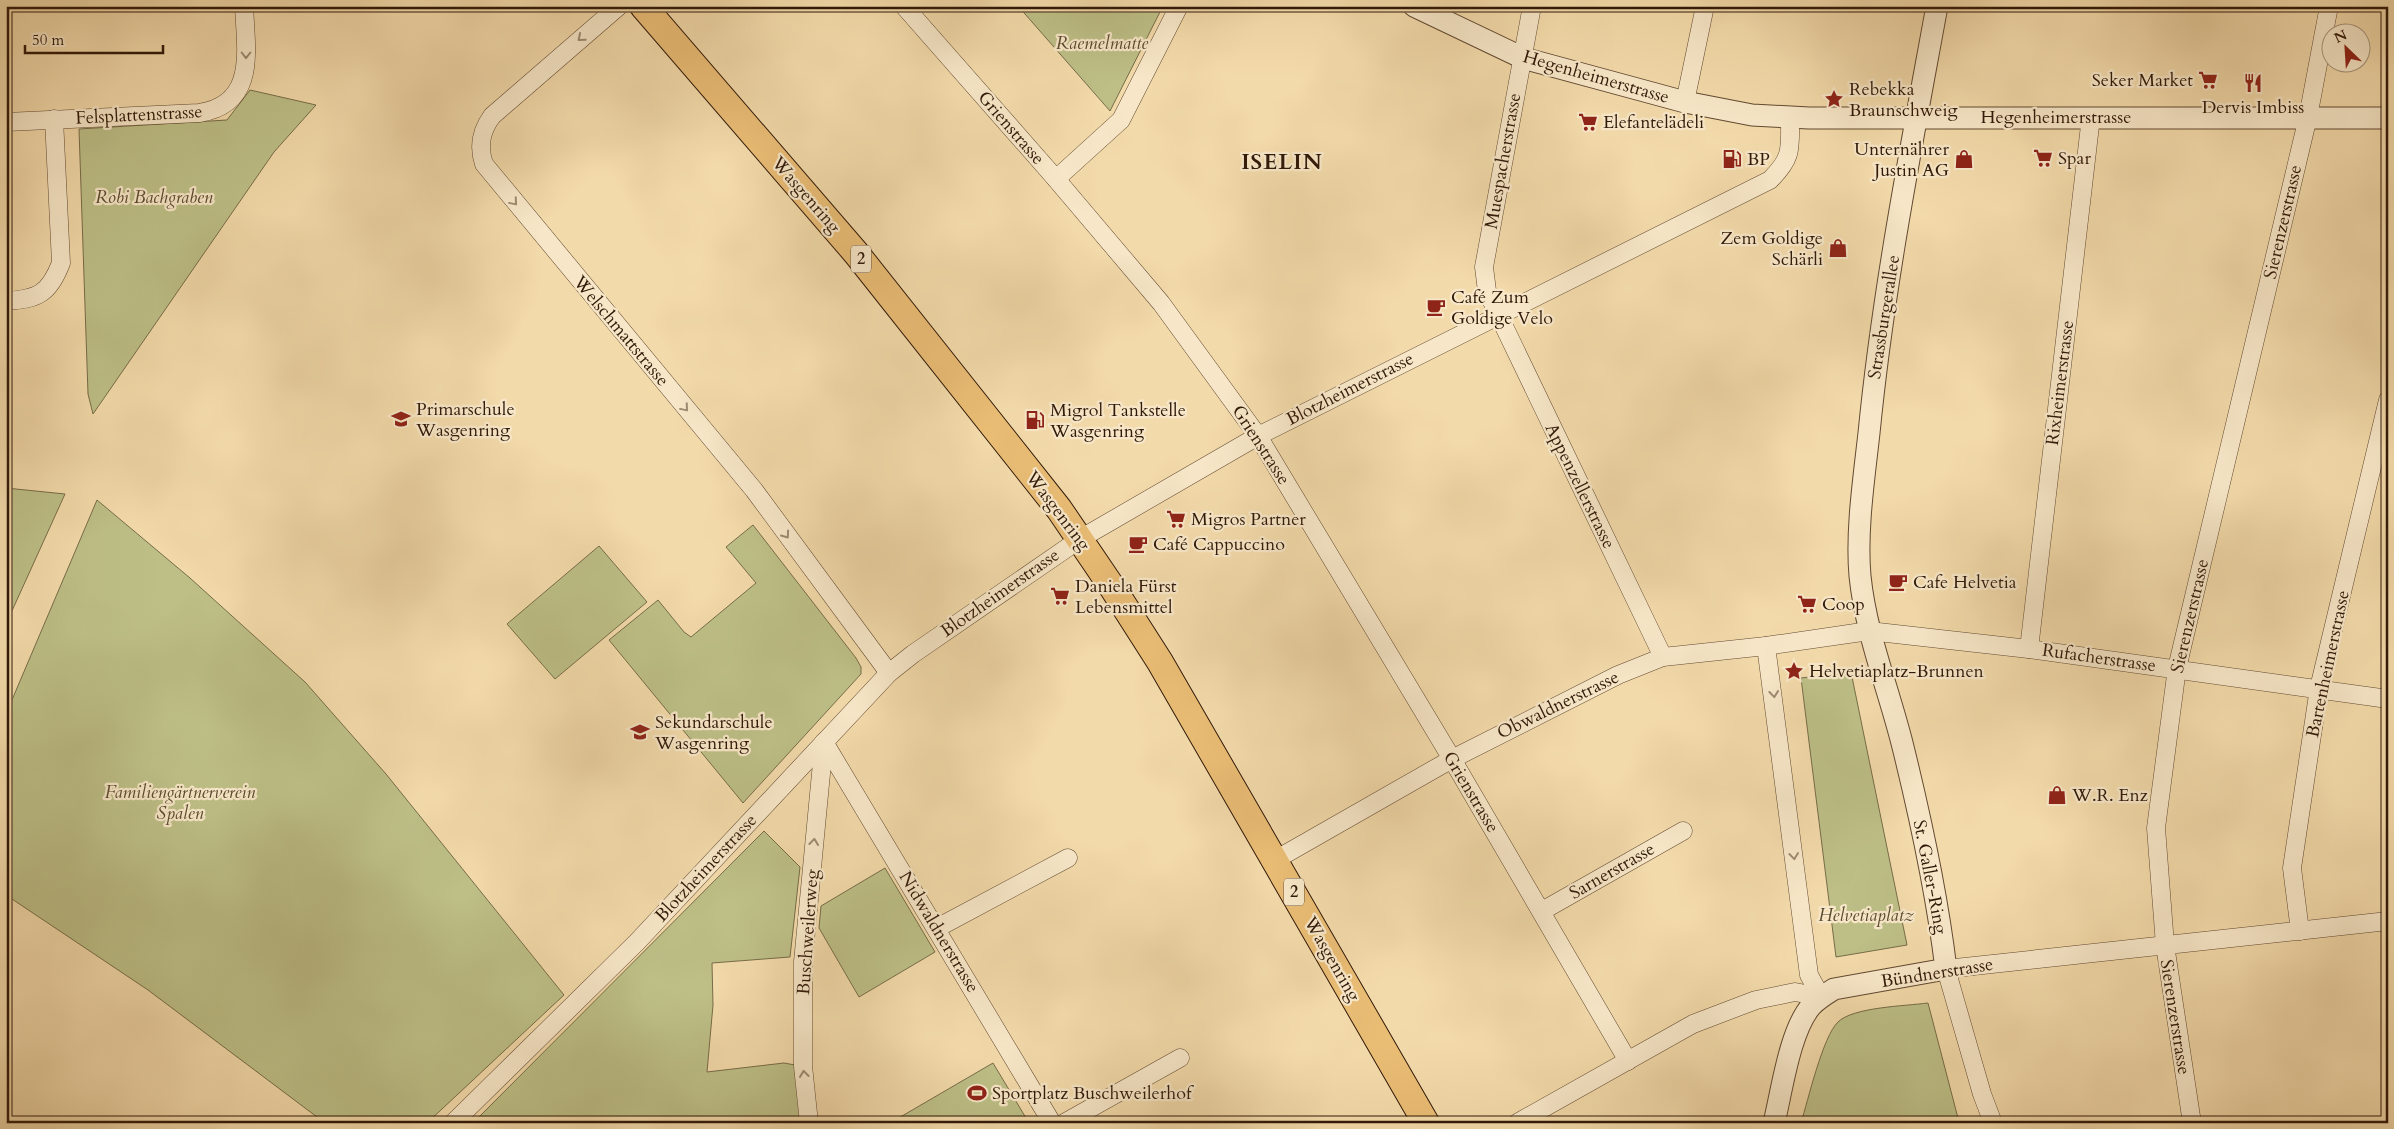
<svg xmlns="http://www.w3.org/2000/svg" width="2394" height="1129" viewBox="0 0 2394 1129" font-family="Cardo,serif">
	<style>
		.green { fill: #bdbf87; stroke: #776c48 }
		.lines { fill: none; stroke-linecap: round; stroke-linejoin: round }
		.minor-casing { stroke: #624931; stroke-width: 19 }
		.tertiary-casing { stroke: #624931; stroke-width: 23 }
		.primary-casing { stroke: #311909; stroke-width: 28 }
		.minor { stroke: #f7e7c8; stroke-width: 18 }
		.tertiary { stroke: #f7e7c8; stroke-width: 21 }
		.primary { stroke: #eabd75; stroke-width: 26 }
		.oneway { stroke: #9e8a72 }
		.labels { text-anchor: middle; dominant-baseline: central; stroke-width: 4.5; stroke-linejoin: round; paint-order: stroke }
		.shield { fill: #f7e7c8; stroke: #6c5742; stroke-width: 1 }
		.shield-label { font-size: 16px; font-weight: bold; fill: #311909 }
		.park-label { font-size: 18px; font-style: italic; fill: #5b4b2f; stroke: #f7e7c8 }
		.street-label { font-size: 18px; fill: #311909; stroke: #f7e7c8 }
		.poi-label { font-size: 18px; fill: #311909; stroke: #f7e7c8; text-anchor: start }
		.district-label { font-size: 22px; font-weight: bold; letter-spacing: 1px; fill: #311909; stroke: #f7e7c8 }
	</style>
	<rect width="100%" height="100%" fill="#f3daaa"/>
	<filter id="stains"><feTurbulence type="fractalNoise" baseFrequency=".004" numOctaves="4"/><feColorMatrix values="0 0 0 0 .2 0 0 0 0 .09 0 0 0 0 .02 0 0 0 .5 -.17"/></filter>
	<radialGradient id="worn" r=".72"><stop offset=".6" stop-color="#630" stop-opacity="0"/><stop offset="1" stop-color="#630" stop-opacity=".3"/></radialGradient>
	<g class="green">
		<path d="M1018,6h145l-53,105z"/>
		<path d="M250,90l66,15 -42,47 -181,262 -5,-20 -9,-265 148,-9z"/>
		<path d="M6,488l59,6 -59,130z"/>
		<path d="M97,500l93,78 115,104 81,92 178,221 -137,128h-102l-177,-133 -142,-95v-181z"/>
		<path d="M753,525l103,133 5,9v7l-118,129 -134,-163 49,-40 26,32 7,5 65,-54 -30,-36z"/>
		<path d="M599,546l48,56 -92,77 -48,-55z"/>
		<path d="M1851,672l56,273 -71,12 -35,-279z"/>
		<path d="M764,831l36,36 -10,90 -78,6 1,42 -6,67 77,-9 11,2 6,58h-328z"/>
		<path d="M885,868l50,84 -76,45 -40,-69 2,-22z"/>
		<path d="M1928,1003l31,119 -158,1c7,-23 22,-87 37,-101 15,-15 68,-16 90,-19z"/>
		<path d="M993,1063l36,60h-139z"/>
	</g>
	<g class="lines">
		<g class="minor-casing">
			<g id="minor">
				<path d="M619,6l-127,110c-11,15 -14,30 -8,48l270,326 135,183"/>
				<path d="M904,6l152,173 105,124 97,133 194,323 176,302"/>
				<path d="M1532,6l-48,261 3,24 176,366"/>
				<path d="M1685,102l20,-96"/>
				<path d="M6,122l193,-9c58,-9 47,-62 45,-107"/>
				<path d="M1056,179l65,-59 58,-114"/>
				<path d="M6,301c32,-2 43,-7 55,-38l-7,-144"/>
				<path d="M1766,646l43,329 12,22"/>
				<path d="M2029,649l62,-532"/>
				<path d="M824,742l228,381"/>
				<path d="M1275,860l177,-101 166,-84 45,-18 103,-11 103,-15 160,18 359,50"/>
				<path d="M1542,911l141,-80"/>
				<path d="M937,928l131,-70"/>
				<path d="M2300,931l-8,-63 27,-180 69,-288"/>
				<path d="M453,1123l184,-181 252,-269 24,-19 167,-115 178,-103 512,-256c23,-23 20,-31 20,-63"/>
				<path d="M809,1123l-6,-57v-104l21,-220"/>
				<path d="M1064,1123l116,-65"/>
				<path d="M1517,1123l176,-99 63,-24 39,-8 26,5"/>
				<path d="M1993,1123l-11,-29 -36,-125 442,-48"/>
				<path d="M2192,1123l-27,-178 -9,-117 21,-160 131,-551 21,-111"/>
			</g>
		</g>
		<g class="tertiary-casing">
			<g id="tertiary">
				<path d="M1414,6l109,52 162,44 67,13 57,3h579"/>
				<path d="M1774,1123c8,-33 16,-94 38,-118 7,-7 14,-11 22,-16l112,-20c-9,-75 -25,-149 -43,-222 -14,-57 -37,-112 -43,-171 -4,-45 4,-98 9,-143 14,-143 42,-285 68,-427"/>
			</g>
		</g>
		<g class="primary-casing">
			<path id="primary" d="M643,6l213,247 203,256 55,81 46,72 266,461"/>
		</g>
		<use href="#minor" class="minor"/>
		<use href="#tertiary" class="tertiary"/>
		<use href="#primary" class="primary"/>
	</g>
	<defs><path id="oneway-chevron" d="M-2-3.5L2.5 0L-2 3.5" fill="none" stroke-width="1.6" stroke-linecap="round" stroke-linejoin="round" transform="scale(1.25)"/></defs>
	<g class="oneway">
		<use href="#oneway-chevron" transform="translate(581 38) rotate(140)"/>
		<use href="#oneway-chevron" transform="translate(246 55) rotate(90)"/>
		<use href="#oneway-chevron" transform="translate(514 202) rotate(50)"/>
		<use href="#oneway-chevron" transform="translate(685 408) rotate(50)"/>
		<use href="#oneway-chevron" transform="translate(786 535) rotate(54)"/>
		<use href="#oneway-chevron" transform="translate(1774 694) rotate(83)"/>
		<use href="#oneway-chevron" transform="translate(814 842) rotate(-84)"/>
		<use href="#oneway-chevron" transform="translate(1794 856) rotate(83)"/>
		<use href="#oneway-chevron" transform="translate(804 1074) rotate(-96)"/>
	</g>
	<defs>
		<g id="supermarket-bare" transform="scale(1.5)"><path d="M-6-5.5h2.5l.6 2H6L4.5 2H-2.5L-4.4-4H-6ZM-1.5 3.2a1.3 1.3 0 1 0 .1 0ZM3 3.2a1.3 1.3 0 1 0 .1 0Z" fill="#8f2418" stroke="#f7e7c8" stroke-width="2.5" paint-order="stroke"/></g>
		<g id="restaurant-bare" transform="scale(1.5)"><path d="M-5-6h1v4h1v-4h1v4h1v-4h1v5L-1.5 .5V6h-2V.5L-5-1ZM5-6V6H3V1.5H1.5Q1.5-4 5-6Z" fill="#8f2418" stroke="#f7e7c8" stroke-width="2.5" paint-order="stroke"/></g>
		<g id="sight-bare" transform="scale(1.5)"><path d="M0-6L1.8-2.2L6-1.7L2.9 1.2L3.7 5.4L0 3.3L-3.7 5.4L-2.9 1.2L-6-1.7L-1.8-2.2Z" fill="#8f2418" stroke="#f7e7c8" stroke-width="2.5" paint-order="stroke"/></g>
		<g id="fuel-bare" transform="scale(1.5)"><path d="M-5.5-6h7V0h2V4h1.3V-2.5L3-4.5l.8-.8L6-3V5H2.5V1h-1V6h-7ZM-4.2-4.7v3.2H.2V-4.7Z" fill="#8f2418" stroke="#f7e7c8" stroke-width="2.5" paint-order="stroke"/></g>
		<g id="shop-bare" transform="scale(1.5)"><path d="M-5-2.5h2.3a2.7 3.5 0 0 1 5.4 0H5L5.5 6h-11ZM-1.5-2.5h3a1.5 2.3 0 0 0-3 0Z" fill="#8f2418" stroke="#f7e7c8" stroke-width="2.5" paint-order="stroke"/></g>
		<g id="cafe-bare" transform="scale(1.5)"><path d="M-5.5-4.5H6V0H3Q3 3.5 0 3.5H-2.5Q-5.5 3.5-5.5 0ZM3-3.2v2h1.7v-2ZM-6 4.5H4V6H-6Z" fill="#8f2418" stroke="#f7e7c8" stroke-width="2.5" paint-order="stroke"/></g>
		<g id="school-bare" transform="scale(1.5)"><path d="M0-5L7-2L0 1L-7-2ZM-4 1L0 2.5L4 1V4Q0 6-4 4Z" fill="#8f2418" stroke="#f7e7c8" stroke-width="2.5" paint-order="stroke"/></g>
		<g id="stadium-bare" transform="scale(1.5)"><path d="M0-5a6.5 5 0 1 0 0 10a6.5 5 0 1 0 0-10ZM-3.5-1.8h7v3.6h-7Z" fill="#8f2418" stroke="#f7e7c8" stroke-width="2.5" paint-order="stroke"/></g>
	</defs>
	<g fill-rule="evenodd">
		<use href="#supermarket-bare" x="2208" y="80"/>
		<use href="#restaurant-bare" x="2253" y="83"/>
		<use href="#sight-bare" x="1834" y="99"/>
		<use href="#supermarket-bare" x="1588" y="122"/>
		<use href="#supermarket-bare" x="2043" y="158"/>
		<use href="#fuel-bare" x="1732" y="159"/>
		<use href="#shop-bare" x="1964" y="159"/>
		<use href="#shop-bare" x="1838" y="248"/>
		<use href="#cafe-bare" x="1436" y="307"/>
		<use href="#school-bare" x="401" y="419"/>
		<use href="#fuel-bare" x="1035" y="420"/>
		<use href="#supermarket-bare" x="1176" y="519"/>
		<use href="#cafe-bare" x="1138" y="544"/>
		<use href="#cafe-bare" x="1898" y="582"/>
		<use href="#supermarket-bare" x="1060" y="596"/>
		<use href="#supermarket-bare" x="1807" y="604"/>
		<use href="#sight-bare" x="1794" y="671"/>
		<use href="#school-bare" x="640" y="732"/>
		<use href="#shop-bare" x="2057" y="795"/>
		<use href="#stadium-bare" x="977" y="1093"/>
	</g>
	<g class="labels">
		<g class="shield">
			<rect x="851" y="245.5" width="20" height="27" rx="4"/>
			<rect x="1284" y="878.5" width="20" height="27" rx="4"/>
		</g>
		<g class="shield-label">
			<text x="861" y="259">2</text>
			<text x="1294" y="892">2</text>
		</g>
		<g class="park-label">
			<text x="1102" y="43">Raemelmatte</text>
			<text x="154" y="197">Robi Bachgraben</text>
			<text x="180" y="792">Familiengärtnerverein<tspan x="180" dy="21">Spalen</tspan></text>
			<text x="1866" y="915">Helvetiaplatz</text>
		</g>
		<g class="street-label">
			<text transform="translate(1596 77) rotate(16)">Hegenheimerstrasse</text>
			<text transform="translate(139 115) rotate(-3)">Felsplattenstrasse</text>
			<text x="2056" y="117">Hegenheimerstrasse</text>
			<text transform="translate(1011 128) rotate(49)">Grienstrasse</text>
			<text transform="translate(1503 161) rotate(-80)">Muespacherstrasse</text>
			<text transform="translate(806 195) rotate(49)">Wasgenring</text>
			<text transform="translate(2283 222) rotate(-77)">Sierenzerstrasse</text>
			<text transform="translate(1884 317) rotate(-81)">Strassburgerallee</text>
			<text transform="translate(621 331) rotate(50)">Welschmattstrasse</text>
			<text transform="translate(2060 383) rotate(-83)">Rixheimerstrasse</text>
			<text transform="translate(1350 389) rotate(-27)">Blotzheimerstrasse</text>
			<text transform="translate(1261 445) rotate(57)">Grienstrasse</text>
			<text transform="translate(1580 486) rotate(64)">Appenzellerstrasse</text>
			<text transform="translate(1058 511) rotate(53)">Wasgenring</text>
			<text transform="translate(1000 593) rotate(-35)">Blotzheimerstrasse</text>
			<text transform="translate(2190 616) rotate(-77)">Sierenzerstrasse</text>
			<text transform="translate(2099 658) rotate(8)">Rufacherstrasse</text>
			<text transform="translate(2328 664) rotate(-78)">Bartenheimerstrasse</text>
			<text transform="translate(1558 705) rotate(-26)">Obwaldnerstrasse</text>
			<text transform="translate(1471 792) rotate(59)">Grienstrasse</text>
			<text transform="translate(706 868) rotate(-47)">Blotzheimerstrasse</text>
			<text transform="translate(1612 871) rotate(-30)">Sarnerstrasse</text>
			<text transform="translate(1930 877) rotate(79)">St. Galler-Ring</text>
			<text transform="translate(808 932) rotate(-86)">Buschweilerweg</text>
			<text transform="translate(939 932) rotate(59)">Nidwaldnerstrasse</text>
			<text transform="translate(1332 959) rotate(60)">Wasgenring</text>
			<text transform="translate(1937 973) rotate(-9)">Bündnerstrasse</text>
			<text transform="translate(2175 1017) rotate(81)">Sierenzerstrasse</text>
		</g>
		<g class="poi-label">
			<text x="2193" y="80" text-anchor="end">Seker Market</text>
			<text x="1849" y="89">Rebekka<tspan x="1849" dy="21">Braunschweig</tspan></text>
			<text x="2253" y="107" text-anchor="middle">Dervis Imbiss</text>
			<text x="1603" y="122">Elefantelädeli</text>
			<text x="1949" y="149" text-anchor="end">Unternährer<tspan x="1949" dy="21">Justin AG</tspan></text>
			<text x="2058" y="158">Spar</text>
			<text x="1747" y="159">BP</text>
			<text x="1823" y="238" text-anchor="end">Zem Goldige<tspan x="1823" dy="21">Schärli</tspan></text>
			<text x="1451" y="297">Café Zum<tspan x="1451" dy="21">Goldige Velo</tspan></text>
			<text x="416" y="409">Primarschule<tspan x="416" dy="21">Wasgenring</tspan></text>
			<text x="1050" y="410">Migrol Tankstelle<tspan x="1050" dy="21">Wasgenring</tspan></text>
			<text x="1191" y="519">Migros Partner</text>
			<text x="1153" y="544">Café Cappuccino</text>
			<text x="1913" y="582">Cafe Helvetia</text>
			<text x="1075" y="586">Daniela Fürst<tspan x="1075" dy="21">Lebensmittel</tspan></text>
			<text x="1822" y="604">Coop</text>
			<text x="1809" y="671">Helvetiaplatz-Brunnen</text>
			<text x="655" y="722">Sekundarschule<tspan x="655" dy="21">Wasgenring</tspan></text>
			<text x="2072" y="795">W.R. Enz</text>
			<text x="992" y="1093">Sportplatz Buschweilerhof</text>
		</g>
		<g class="district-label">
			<text x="1282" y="162">ISELIN</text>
		</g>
	</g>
	<rect width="2394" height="1129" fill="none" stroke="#f3daaa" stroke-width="25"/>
	<rect x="8" y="8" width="2379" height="1114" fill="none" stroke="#311909" stroke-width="2.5"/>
	<rect x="12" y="12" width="2369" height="1104" fill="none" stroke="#311909"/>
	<g transform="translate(2346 48) rotate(335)"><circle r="24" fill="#f7e7c8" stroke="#a8957c"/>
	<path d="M0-4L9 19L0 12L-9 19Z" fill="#8f2418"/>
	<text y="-8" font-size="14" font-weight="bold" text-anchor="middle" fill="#311909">N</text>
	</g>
	<path d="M25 45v8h138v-8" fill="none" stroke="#311909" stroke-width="2.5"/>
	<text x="32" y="45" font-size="15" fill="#311909" stroke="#f7e7c8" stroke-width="4" paint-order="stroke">50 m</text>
	<rect width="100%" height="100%" filter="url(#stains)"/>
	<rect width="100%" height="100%" fill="url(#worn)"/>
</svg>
